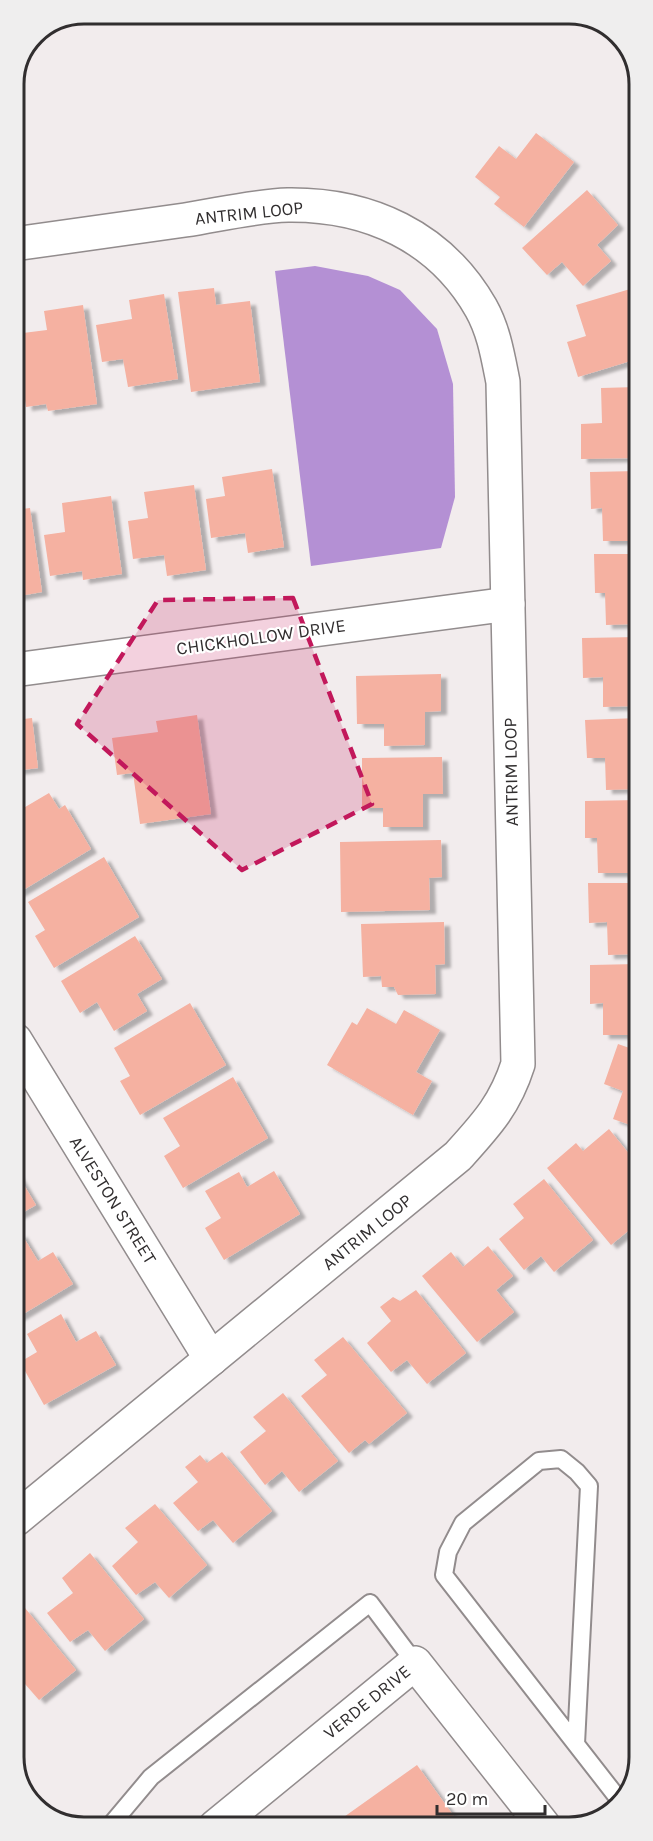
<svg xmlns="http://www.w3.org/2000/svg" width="653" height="1841" viewBox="0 0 653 1841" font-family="Karla,sans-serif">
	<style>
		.water { fill: #b490d4 }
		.building { fill: #f5b1a1; filter: url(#shadow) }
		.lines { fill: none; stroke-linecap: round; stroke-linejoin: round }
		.service-casing { stroke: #928c8d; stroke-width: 20 }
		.minor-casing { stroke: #928c8d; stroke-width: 36 }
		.service { stroke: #fff; stroke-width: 16 }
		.minor { stroke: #fff; stroke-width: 33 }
		.marked { fill: #c2185b; fill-opacity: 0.2; stroke: #c2185b; stroke-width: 4.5; stroke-dasharray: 12 8; stroke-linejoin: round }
		.labels { text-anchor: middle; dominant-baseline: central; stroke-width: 4.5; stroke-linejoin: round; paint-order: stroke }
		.street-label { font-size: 18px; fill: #312e2f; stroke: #fff }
		.rim { fill: none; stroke: #312e2f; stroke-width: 3 }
	</style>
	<defs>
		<filter id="shadow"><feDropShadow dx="6" dy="4" stdDeviation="1.5" flood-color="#0004"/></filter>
	</defs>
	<rect width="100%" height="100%" fill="#f2eced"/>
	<path class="water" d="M315,266l53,10 32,14 37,39 16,55 2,113 -14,51 -130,18 -36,-295z"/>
	<g class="building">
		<path d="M536,133l38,29 -50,65 -30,-23 6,-7 -25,-20 24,-31 17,13z"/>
		<path d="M587,190l31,35 -21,20 14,16 -28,25 -21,-24 -15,13 -25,-27z"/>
		<path d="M637,287v72l-59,18 -11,-35 19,-6 -10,-31z"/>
		<path d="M214,288l2,17 34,-4 10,81 -69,10 -13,-100z"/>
		<path d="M164,294l14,85 -50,8 -5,-28 -21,3 -6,-37 36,-6 -3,-19z"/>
		<path d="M83,305l14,99 -49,7 -2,-7 -20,3 -11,-73 32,-4 -3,-19z"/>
		<path d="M637,387l1,71 -57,1v-35l21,-1 -1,-35z"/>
		<path d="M272,469l12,78 -36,6 -3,-20 -34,5 -5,-39 19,-3 -3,-19z"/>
		<path d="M638,471v70h-35l-1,-33 -11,1 -1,-37z"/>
		<path d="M194,485l12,85 -39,6 -3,-21 -31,4 -5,-38 20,-3 -4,-26z"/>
		<path d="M111,496l11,78 -39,6 -1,-9 -32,5 -6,-41 21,-3 -3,-29z"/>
		<path d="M30,508l12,84 -28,5v-87z"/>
		<path d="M594,554h44v70l-32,1 -1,-32h-10z"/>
		<path d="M638,637v69l-35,1v-30l-20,1 -1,-40z"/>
		<path d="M441,674v37l-16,1v33l-41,1v-22h-27l-1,-48z"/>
		<path d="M197,715l14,99 -71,10 -7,-51 -16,2 -5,-37 46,-6 -2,-11z"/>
		<path d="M32,718l6,50 -23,3v-51z"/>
		<path d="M638,718v71l-32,1 -1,-32h-18l-2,-38z"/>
		<path d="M442,757l1,37h-20v33h-40v-19h-21v-50z"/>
		<path d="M49,793l10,16 6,-4 26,44 -76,46v-82z"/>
		<path d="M638,800v73h-40l-1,-35h-12v-37z"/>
		<path d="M441,840l1,37 -13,1 1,32 -89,2 -1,-70z"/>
		<path d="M104,857l35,60 -85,51 -19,-32 10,-6 -17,-28z"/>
		<path d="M588,883h50v71l-30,1 -1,-33 -18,1z"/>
		<path d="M444,922l1,42 -10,1 1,29 -38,1 -4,-8h-12l-1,-11 -18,1 -2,-53z"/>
		<path d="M135,936l27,43 -25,15 10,17 -33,20 -17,-29 -17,11 -19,-32z"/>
		<path d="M638,964v71h-35v-32l-13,1v-39z"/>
		<path d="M190,1003l36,62 -86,50 -20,-34 10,-5 -16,-28z"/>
		<path d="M367,1008l29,16 8,-14 36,20 -24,42 16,9 -19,34 -86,-50 25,-43 5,3z"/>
		<path d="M618,1044l20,7 1,77 -26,-9 10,-28 -19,-7z"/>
		<path d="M233,1077l35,61 -85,50 -19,-32 16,-10 -17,-28z"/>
		<path d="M609,1129l30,37v56l-28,23 -64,-77 29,-25 7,8z"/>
		<path d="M15,1170l21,35 -21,12z"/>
		<path d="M274,1171l26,43 -76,46 -19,-32 16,-10 -16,-27 34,-19 8,15z"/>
		<path d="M544,1179l49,61 -39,32 -13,-16 -17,14 -25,-31 25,-21 -11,-14z"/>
		<path d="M21,1233l17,28 15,-9 20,32 -58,35v-82z"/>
		<path d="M488,1246l25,30 -17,14 18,22 -37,30 -55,-66 29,-24 12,15z"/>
		<path d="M416,1290l50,63 -39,31 -20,-24 -16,12 -24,-29 24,-22 -11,-14 13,-10 7,4z"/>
		<path d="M61,1314l15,28 20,-11 20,34 -72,40 -24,-43 17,-10 -10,-18z"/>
		<path d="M343,1337l64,76 -38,31 -4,-4 -16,13 -48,-57 26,-21 -13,-15z"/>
		<path d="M283,1393l55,68 -39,31 -17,-21 -17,14 -25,-33 26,-21 -13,-14z"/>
		<path d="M222,1452l50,59 -39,32 -20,-23 -15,11 -25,-28 25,-21 -13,-15 15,-12 7,8z"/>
		<path d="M155,1504l52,61 -38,33 -14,-16 -19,13 -24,-29 26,-24 -13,-14z"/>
		<path d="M90,1553l54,66 -39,32 -17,-21 -18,12 -23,-29 26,-20 -11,-15z"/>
		<path d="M25,1608l51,62 -37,30 -21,-24 -2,2v-62z"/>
		<path d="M417,1765l44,61 -127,-2z"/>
	</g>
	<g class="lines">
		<g class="service-casing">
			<g id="service">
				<path d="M576,1744l13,-258 -12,-14 -16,-13 -22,2 -76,62 -15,29 -4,23 177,227"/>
				<path d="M109,1827l42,-50 219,-174 45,60"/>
			</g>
		</g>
		<g class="minor-casing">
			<g id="minor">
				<path d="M14,244c57,-8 114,-16 171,-24 33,-5 69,-14 103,-15 80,-1 152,31 193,103 13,23 17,49 22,74l15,682c-13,41 -32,61 -60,92l-442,363"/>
				<path d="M14,670l494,-66"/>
				<path d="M15,1040l196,319"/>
				<path d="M215,1827l200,-164 128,162"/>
			</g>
		</g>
		<use href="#service" class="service"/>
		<use href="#minor" class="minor"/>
	</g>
	<path class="marked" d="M293,598l79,206 -130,66 -165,-146 81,-124z"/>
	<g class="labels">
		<g class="street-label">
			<text transform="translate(249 213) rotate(-6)">ANTRIM LOOP</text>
			<text transform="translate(261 637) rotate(-8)">CHICKHOLLOW DRIVE</text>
			<text transform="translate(511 772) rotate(-91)">ANTRIM LOOP</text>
			<text transform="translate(113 1200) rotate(58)">ALVESTON STREET</text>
			<text transform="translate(367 1232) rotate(-39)">ANTRIM LOOP</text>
			<text transform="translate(367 1702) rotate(-39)">VERDE DRIVE</text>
		</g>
	</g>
	<path d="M0 0H653V1841H0ZM84 24H569A60 60 0 0 1 629 84V1757A60 60 0 0 1 569 1817H84A60 60 0 0 1 24 1757V84A60 60 0 0 1 84 24Z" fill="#efeeee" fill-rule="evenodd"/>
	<path class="rim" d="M84 24H569A60 60 0 0 1 629 84V1757A60 60 0 0 1 569 1817H84A60 60 0 0 1 24 1757V84A60 60 0 0 1 84 24Z"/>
	<path d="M437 1805v9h108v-9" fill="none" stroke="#312e2f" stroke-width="3"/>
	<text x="446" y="1805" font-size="18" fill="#312e2f" stroke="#ffffff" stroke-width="4.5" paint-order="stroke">20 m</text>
</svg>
